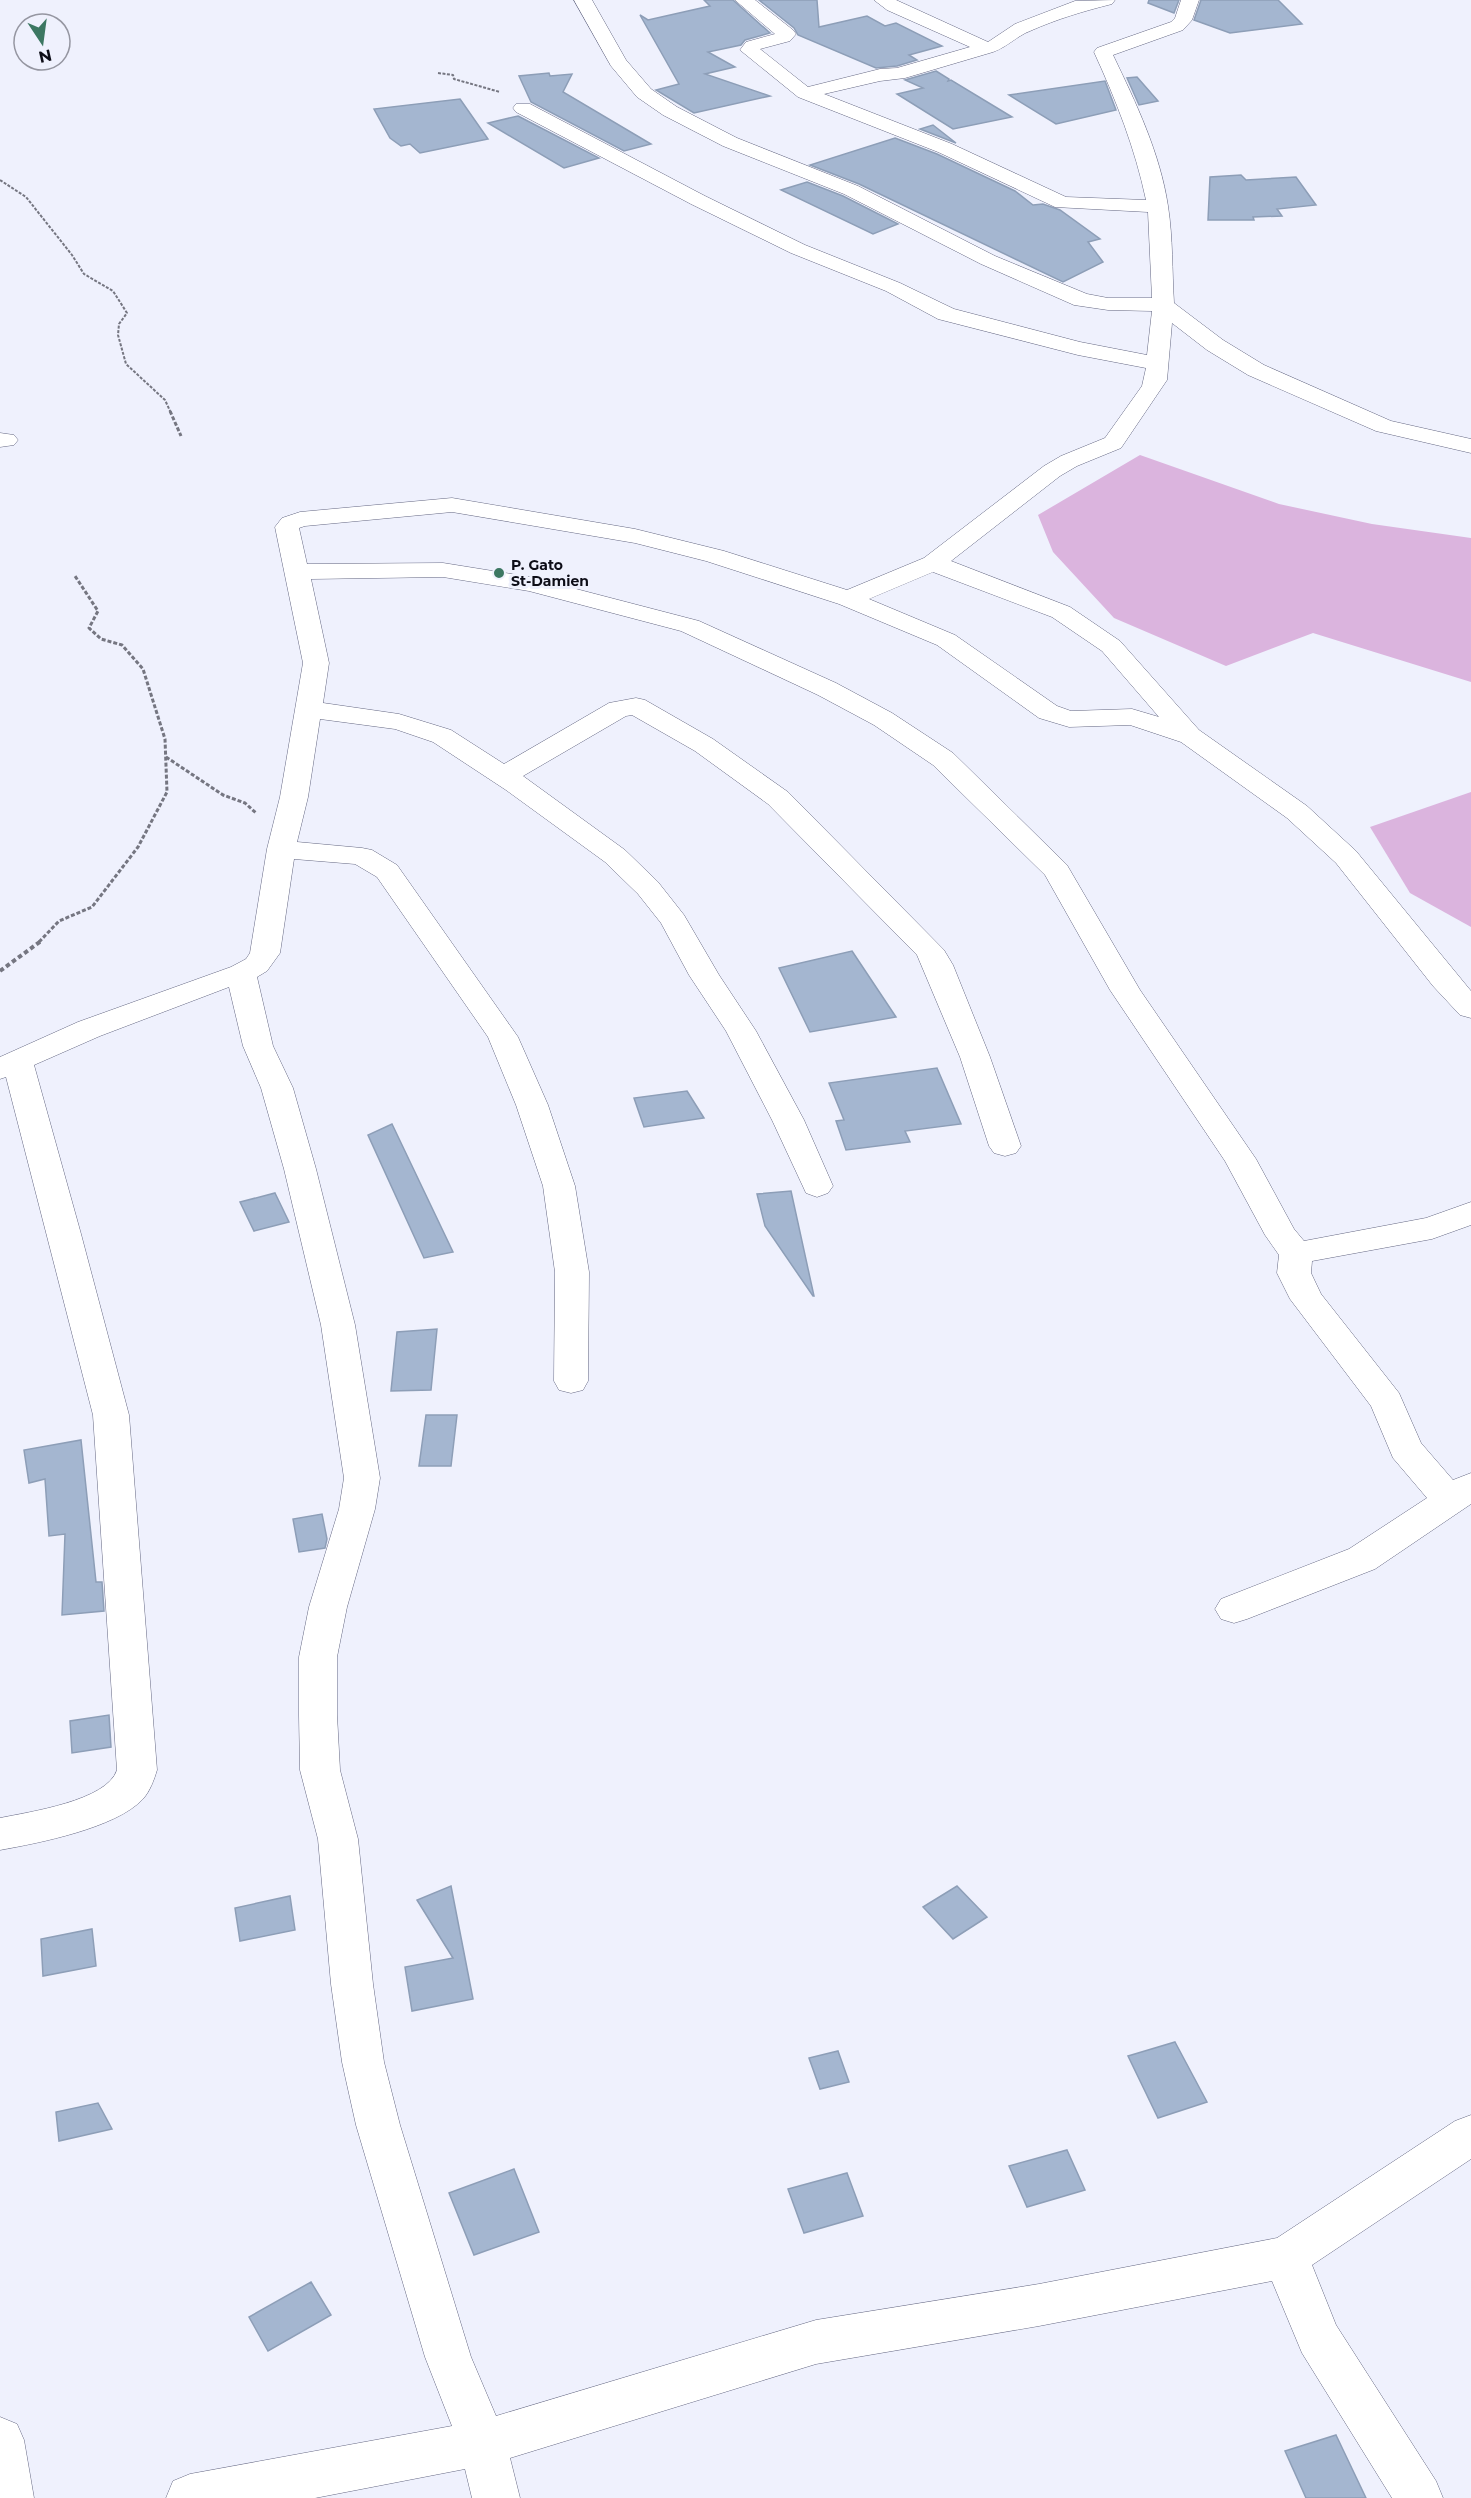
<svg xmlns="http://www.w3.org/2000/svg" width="1471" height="2498" viewBox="0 0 1471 2498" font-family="Montserrat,sans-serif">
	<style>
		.green { fill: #dbb4de }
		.building { fill: #a4b6d0; stroke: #8d9eb7; stroke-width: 1.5 }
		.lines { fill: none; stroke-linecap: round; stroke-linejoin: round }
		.minor-casing { stroke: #656883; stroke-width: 1 }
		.path-far2 { stroke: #757681; stroke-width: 2; stroke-dasharray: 3 1.5; stroke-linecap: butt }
		.path-far1 { stroke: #757681; stroke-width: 3; stroke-dasharray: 4 2; stroke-linecap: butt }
		.path { stroke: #757681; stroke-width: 4; stroke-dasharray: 4.5 3; stroke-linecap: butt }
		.minor { fill: #fff; fill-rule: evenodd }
		.poi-dot { fill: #3c7762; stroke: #eff1fd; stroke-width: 2 }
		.labels { text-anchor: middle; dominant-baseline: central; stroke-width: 6; stroke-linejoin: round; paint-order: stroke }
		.far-poi-label { font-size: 14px; font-weight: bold; fill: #0d0d17; stroke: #eff1fd; text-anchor: start }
	</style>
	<rect width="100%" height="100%" fill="#eff1fd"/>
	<g class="green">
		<path d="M1140,455l139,49 93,20 99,14v144l-158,-49 -87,33 -112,-48 -61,-66 -15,-37z"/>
		<path d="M1471,792v135l-61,-34 -40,-66z"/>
	</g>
	<g class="building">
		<path d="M704,0h29l37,33 -25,7 -4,5 -33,7 27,15 -30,7 65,22 -76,17 -38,-23 23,-6 -39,-69 8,5 62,-14z"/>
		<path d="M759,0h58l2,27 48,-11 18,10 11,-3 46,23 -33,9 8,5 -20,6 -21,2 -78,-33 -4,-7z"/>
		<path d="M1149,0h30l-5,13 -26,-10z"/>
		<path d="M1201,0h77l24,24 -72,9 -36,-13z"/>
		<path d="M936,71l13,8 -1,2 3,-1 61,37 -59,12 -56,-35 26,-6 -18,-8z"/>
		<path d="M549,73l1,3 22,-2 -9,18 88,52 -27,7 -93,-49 -12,-26z"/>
		<path d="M1137,77l21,24 -19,4 -12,-27z"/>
		<path d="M1105,81l11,29 -60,14 -47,-29z"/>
		<path d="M460,99l28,40 -68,14 -10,-9 -9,2 -11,-8 -16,-29z"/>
		<path d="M518,116l81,42 -35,10 -76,-45z"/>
		<path d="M933,125l23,18 -36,-14z"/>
		<path d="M895,138l42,16 78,37 18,14 10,-1 17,6 40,29 -12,3 15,20 -40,20 -204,-98 -49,-19z"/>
		<path d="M1241,175l5,5 50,-3 20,28 -39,4 5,7 -29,1 1,3h-46l2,-43z"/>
		<path d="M807,182l36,14 55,28 -25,10 -92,-44z"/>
		<path d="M852,951l44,66 -86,15 -31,-64z"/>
		<path d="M937,1068l24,56 -56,7 5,11 -64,8 -10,-29 8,-1 -15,-37z"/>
		<path d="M687,1091l17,27 -60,9 -10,-29z"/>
		<path d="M392,1124l61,128 -29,6 -56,-123z"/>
		<path d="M791,1191l23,105h-1l-48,-70 -8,-32z"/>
		<path d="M275,1193l14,29 -35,9 -14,-29z"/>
		<path d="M437,1329l-6,61 -40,1 6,-59z"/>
		<path d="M426,1415h31l-6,51h-32z"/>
		<path d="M81,1440l15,142h6l2,29 -42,4 3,-81 -16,2 -4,-57 -16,4 -5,-33z"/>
		<path d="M322,1514l5,25 -2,9 -26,4 -6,-33z"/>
		<path d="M109,1715l2,32 -39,6 -2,-32z"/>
		<path d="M451,1886l22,113 -61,12 -7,-44 48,-9 -36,-58z"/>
		<path d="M957,1886l30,31 -34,22 -30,-32z"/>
		<path d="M290,1896l5,34 -55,11 -5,-33z"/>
		<path d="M92,1929l4,37 -53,10 -2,-37z"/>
		<path d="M1175,2042l32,60 -49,16 -30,-62z"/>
		<path d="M838,2051l11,31 -29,7 -11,-31z"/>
		<path d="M98,2103l14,26 -53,12 -3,-29z"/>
		<path d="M1067,2150l18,40 -58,17 -18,-41z"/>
		<path d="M514,2169l25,63 -65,23 -25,-62z"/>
		<path d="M847,2173l16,43 -59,17 -16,-44z"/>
		<path d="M311,2282l20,33 -63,36 -19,-34z"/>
		<path d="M1336,2435l30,63h-60l-21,-47z"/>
	</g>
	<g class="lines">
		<g class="minor-casing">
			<g id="minor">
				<path d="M574,0h18l34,60 25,29 26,18 60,31 121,48 137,70 92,38 21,4h44l-4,-86 -93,-5 -117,-55 -140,-55 -58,-47 6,-8 29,-8 -40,-34h20l38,30 3,4 -6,7 -30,8 48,38 72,-18 17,-1 73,-21 -83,-37 -13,-10h22l92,42 27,-18 60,-23 40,-1 -3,4c-28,7 -55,15 -82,27 -13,5 -23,16 -37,21l-88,26 -25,3 -56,13 128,50 114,53 80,3c-11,-52 -30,-100 -52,-148l3,-4 74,-26 4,-4 6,-18h18l-7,20 -9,10 -70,25c23,48 47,98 55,151 5,32 4,65 6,97l49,37 41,25 127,56 80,18v14l-95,-22 -128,-56 -41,-25 -35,-27 -5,57 -46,68 -44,18 -17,10 -109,85 119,46 50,34 79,89 108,76 49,45 115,140v27l-11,-3 -27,-29 -97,-123 -49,-45 -106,-76 -51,-17 -61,2 -30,-9 -102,-73 -98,-41 -133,-43 -71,-18 -183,-31 -147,14 -6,2 8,36 136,-1 87,14 169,44 137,62 56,30 61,40 114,112 73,125 116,169 38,70 10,12 122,-23 45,-16v23l-39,14 -120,22 -1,12 10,21 78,99 22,50 32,37 18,-7v31l-96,65 -128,50 -13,4 -13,-4 -6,-10 6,-10 128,-50 78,-51 -34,-40 -22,-52 -81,-107 -13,-26 2,-18 -14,-20 -40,-74 -115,-171 -65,-115 -112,-110 -59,-40 -56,-30 -137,-64 -152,-40 -86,-14 -132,2 18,84 -6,40 76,11 52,16 53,34 105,-61 27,-5 9,2 68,39 75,53 156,158 9,15 37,92 31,89 -5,7 -11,3 -11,-3 -5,-7 -29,-89 -43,-102 -149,-151 -73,-53 -63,-36 -6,1 -103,60 102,74 33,32 26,33 35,60 37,56 48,89 29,66 -5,7 -11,4 -11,-4 -34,-73 -46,-89 -37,-56 -28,-52 -23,-29 -33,-32 -99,-72 -73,-48 -38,-13 -75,-10 -12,78 -11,45 65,6 10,2 25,15 121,172 30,68 27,81 14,86 -1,109 -5,9 -12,3 -12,-3 -5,-9 1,-109 -12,-86 -27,-81 -28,-68 -111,-160 -22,-13 -61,-5 -14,94 -13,18 -10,6 16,69 20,42 23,81 39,156 25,153 -5,31 -28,98 -10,50v58l3,55 18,69 15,145 11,78 16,63 71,232 25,59 320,-96 223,-36 238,-46 178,-117 16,-6v44l-159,106 24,60 100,156 7,17h-51l-90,-145 -30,-72 -233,45 -223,38 -306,94 10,40h-48l-7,-29 -150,29h-149l7,-17 17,-7 262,-48 -27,-69 -69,-232 -14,-63 -11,-78 -13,-145 -18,-69 -1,-55v-58l10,-50 30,-98 5,-31 -23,-153 -37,-156 -23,-81 -18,-42 -14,-59 -129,49 -66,29 47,169 48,181 28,355c-3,10 -7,21 -14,29 -27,29 -104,44 -143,51v-32c29,-6 107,-17 117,-48l-24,-355 -87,-338 -6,2v-22l78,-35 153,-55 15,-8 4,-6 17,-104 13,-52 23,-134 -28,-136 7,-9 18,-6 152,-14 183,31 89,22 123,39 77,-32 120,-92 17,-10 44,-18 37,-52 4,-18 -68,-13 -140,-36 -52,-28 -95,-38 -100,-49 -175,-92 -3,-4 3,-4h14l175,92 100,49 95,38 54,26 126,33 67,13 5,-44 -44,-1 -34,-5 -93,-41 -137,-70 -121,-48 -60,-31 -26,-18 -26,-31zM933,572l119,45 50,34 57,66 -27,-8 -61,2 -14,-5 -102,-71 -86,-36z"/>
				<path d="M0,433l14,2 4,5 -4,5 -14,2z"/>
				<path d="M0,2417l17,7 7,16 10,58h-34z"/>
			</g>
		</g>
		<g class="path-far2">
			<path d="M438,73l15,2 1,4 46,13"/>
			<path d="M0,180l26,17 46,58 12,19 29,17 14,22 -8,11 -1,11 8,29 39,36 6,13"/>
		</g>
		<g class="path-far1">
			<path d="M170,411l11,25"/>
			<path d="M166,757l57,38 22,8 11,10"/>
			<path d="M39,942l20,-21 33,-14 46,-60 29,-55 -2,-53 -22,-70 -21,-24 -21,-6 -12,-11 9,-17 -23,-35"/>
		</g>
		<path class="path" d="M0,971l41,-30"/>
		<use href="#minor" class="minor"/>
	</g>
	<circle class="poi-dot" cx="499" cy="573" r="6"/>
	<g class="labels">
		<g class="far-poi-label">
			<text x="511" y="565">P. Gato<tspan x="511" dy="16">St-Damien</tspan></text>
		</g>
	</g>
	<g transform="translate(42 42) rotate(167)"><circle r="28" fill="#eff1fd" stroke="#9596a1" stroke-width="1.5"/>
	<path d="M0-4.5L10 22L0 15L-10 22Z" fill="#3c7762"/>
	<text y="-9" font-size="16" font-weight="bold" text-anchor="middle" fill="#0d0d17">N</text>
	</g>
</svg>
